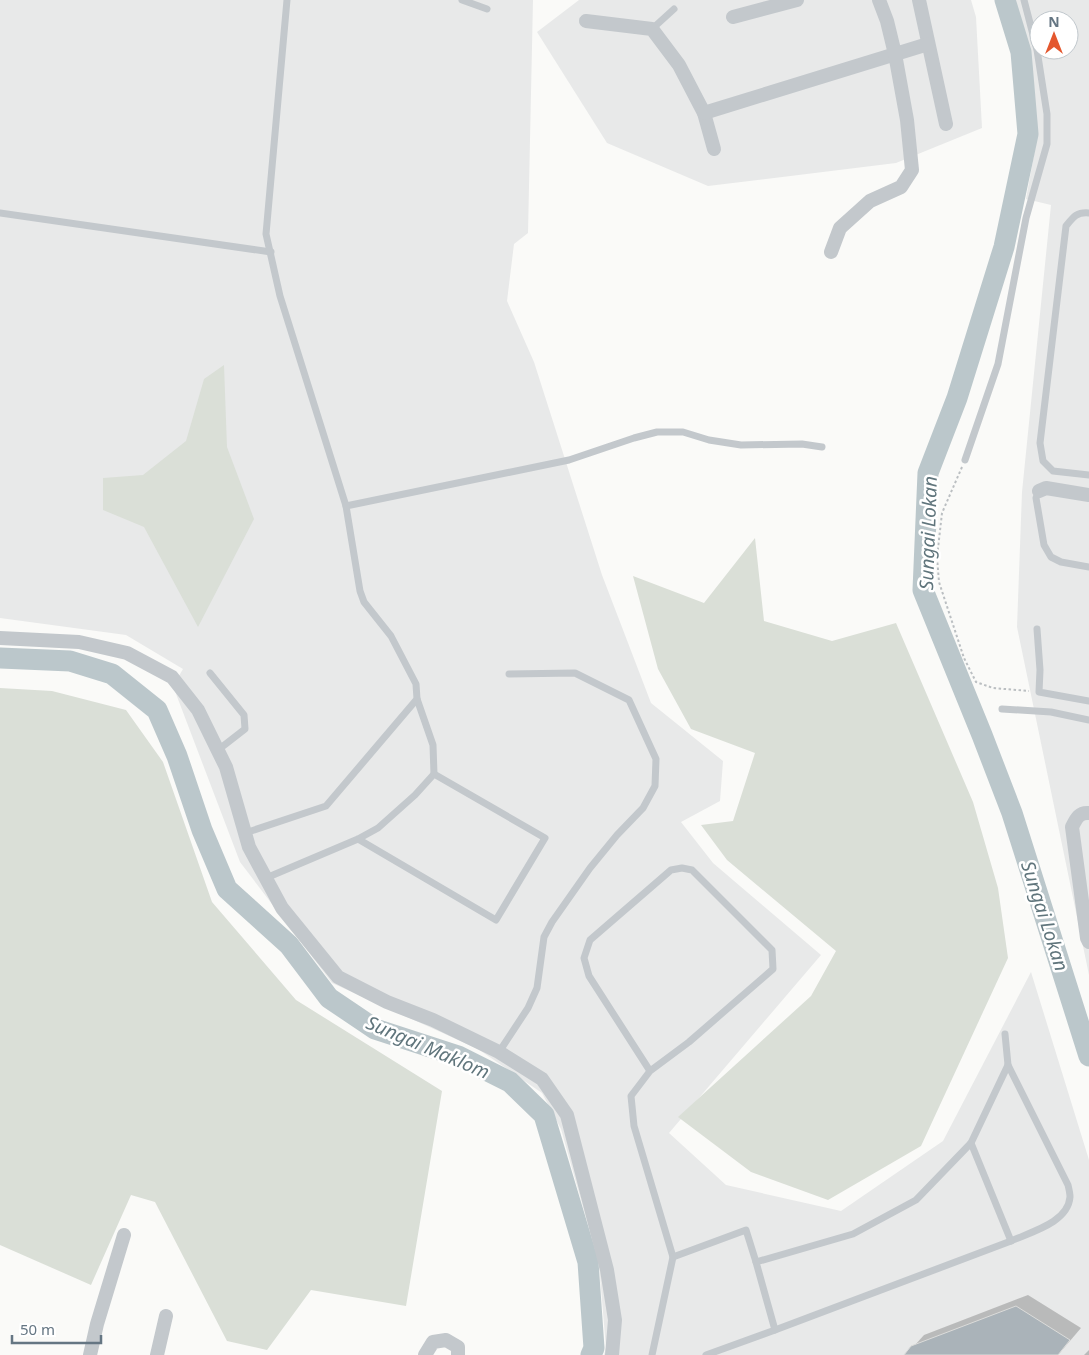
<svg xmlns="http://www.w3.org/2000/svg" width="1089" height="1355" viewBox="0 0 1089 1355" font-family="'Noto Sans',sans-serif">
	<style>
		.built { fill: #e8e9e9; fill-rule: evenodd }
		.green { fill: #dadfd7 }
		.shadow { fill: #0003 }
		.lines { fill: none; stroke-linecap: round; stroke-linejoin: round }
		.river { stroke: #bbc7cb; stroke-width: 21 }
		.building { fill: #aab3b9; stroke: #dcdcda }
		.path { stroke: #bbbfc2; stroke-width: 2; stroke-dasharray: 2.5 2.5; stroke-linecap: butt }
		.lane { stroke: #c3c8cc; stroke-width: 7 }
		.street { stroke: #c3c8cc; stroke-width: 14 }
		.labels { text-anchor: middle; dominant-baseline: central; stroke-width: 5; stroke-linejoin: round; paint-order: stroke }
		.water-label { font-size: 19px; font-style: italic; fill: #60757c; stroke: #fff }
	</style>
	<rect width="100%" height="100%" fill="#fafaf8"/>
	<g class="built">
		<path d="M0,0h533l-5,233 -14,11 -7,57 27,61 68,213 49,128 72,58 -3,40 -39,21 32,41 108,92 -152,178 57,52 115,26 102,-70 88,-169 58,188v195h-485l2,-7 -7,-84 -38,-135 -19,-36 -64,-44 -146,-66 -92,-121 -67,-176 10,-17 -57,-34 -126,-17z"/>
		<path d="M579,0h392l5,17 6,111 -86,35 -188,23 -101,-43 -70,-111z"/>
		<path d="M1009,0h80v975l-72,-348 5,-135 29,-287 -25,-6 11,-61zM1039,20h30v30h-30z"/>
	</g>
	<g class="green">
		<path d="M224,365l3,82 27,72 -56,108 -54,-100 -41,-17v-32l40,-3 43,-34 18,-62z"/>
		<path d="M755,538l9,83 68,20 64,-18 77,179 25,86 10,70 -87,188 -93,54 -77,-28 -73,-55 133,-121 25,-45 -109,-91 -26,-35 32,-4 22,-68 -64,-24 -33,-60 -25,-93 71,27z"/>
		<path d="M0,688l52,3 74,19 37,52 49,140 84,98 146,91 -36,215 -95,-16 -44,60 -40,-9 -72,-139 -24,-7 -40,90 -91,-40z"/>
	</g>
	<g class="shadow">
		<path d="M1028,1295l53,33 -23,27h-152l18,-20z"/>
		<path d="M1089,1350v5h-5z"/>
	</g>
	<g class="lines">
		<g class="river">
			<path d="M1005,0l16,52 7,82 -24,113 -47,151 -29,75 -5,117 59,145 30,78 77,243"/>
			<path d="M0,658l70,3 42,13 45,36 20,46 25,74 25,59 62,56 40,53 46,31 83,27 52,26 34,33 44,147 6,86 -3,7"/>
		</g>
	</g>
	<path class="building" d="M1016,1306l54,34 -12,15h-154l7,-9z"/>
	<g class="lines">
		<path class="path" d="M962,467l-20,46 -5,44 2,25 25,76 12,24 17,6 36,3"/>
		<g class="lane">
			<path d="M462,0l25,9"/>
			<path d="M652,29l22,-20"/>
			<path d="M0,213l271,39"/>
			<path d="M1089,213c-12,-1 -15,3 -23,13l-26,217 3,18 10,10 36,4"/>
			<path d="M965,460l33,-96 28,-146 21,-74v-30l-10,-64 -13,-50"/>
			<path d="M1039,491l-3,7 8,47 7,12 10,5 28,5"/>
			<path d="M346,506l223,-46 65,-22 23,-6h26l26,8 32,5 61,-1 20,3"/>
			<path d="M1037,629l3,41 -1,22 50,9"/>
			<path d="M210,673l34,42 1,14 -27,21"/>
			<path d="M417,699l16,46 1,29"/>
			<path d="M1002,709l49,3 38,8"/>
			<path d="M245,833l81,-27 91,-107 -1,-15 -25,-48 -27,-34 -4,-11 -14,-85 -66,-210 -14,-62 21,-234"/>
			<path d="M266,878l92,-39 20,-11 37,-33 19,-21 111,64 -49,82 -138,-81"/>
			<path d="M499,1052l29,-44 9,-20 7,-51 8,-15 38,-54 27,-33 26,-27 12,-22 1,-27 -27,-59 -54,-27 -66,1"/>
			<path d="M650,1071l-61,-95 -5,-18 6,-18 81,-70 11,-2 10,2 80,80 1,19 -84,73 -39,29 -19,25 3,30 39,131 -21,98"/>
			<path d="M971,1143l40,98c19,-9 57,-18 59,-44 0,-3 -1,-8 -2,-12l-60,-120"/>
			<path d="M673,1257l73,-27 10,32"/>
			<path d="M775,1330l236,-89"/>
			<path d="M706,1355l69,-25 -19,-68 97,-28 63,-34 55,-57 37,-78 -3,-31"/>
		</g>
		<g class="street">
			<path d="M919,0l27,124"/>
			<path d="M733,17l64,-17"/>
			<path d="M586,21l66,8 27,36 25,48 10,36"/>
			<path d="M704,113l224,-69"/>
			<path d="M831,252l9,-24 30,-27 31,-14 11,-17 -5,-50 -12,-66 -8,-33 -8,-21"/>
			<path d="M1039,491l7,-3 43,7"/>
			<path d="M0,638l79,4 48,11 45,24 26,33 28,57 23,80 33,61 56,69 49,25 46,18 66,32 43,27 25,36 40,155 8,50 -3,35"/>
			<path d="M1089,813c-10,-1 -13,6 -17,14l15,111 2,4"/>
			<path d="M90,1355l7,-31 27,-89"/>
			<path d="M157,1355l9,-39"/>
			<path d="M425,1355l8,-13 13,-2 12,7v8"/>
		</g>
	</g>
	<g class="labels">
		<g class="water-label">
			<text transform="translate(928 533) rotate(-88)">Sungai Lokan</text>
			<text transform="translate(1045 916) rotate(72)">Sungai Lokan</text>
			<text transform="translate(428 1047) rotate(23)">Sungai Maklom</text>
		</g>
	</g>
	<g transform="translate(1054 35)"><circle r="24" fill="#ffffff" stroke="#c1c8cd"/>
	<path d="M0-4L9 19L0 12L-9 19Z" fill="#e4572e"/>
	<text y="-8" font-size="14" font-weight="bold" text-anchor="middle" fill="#657683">N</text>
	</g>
	<path d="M12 1335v8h89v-8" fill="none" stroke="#657683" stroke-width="2.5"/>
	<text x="20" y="1335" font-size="15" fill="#657683" stroke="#ffffff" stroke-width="4" paint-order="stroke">50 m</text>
</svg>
